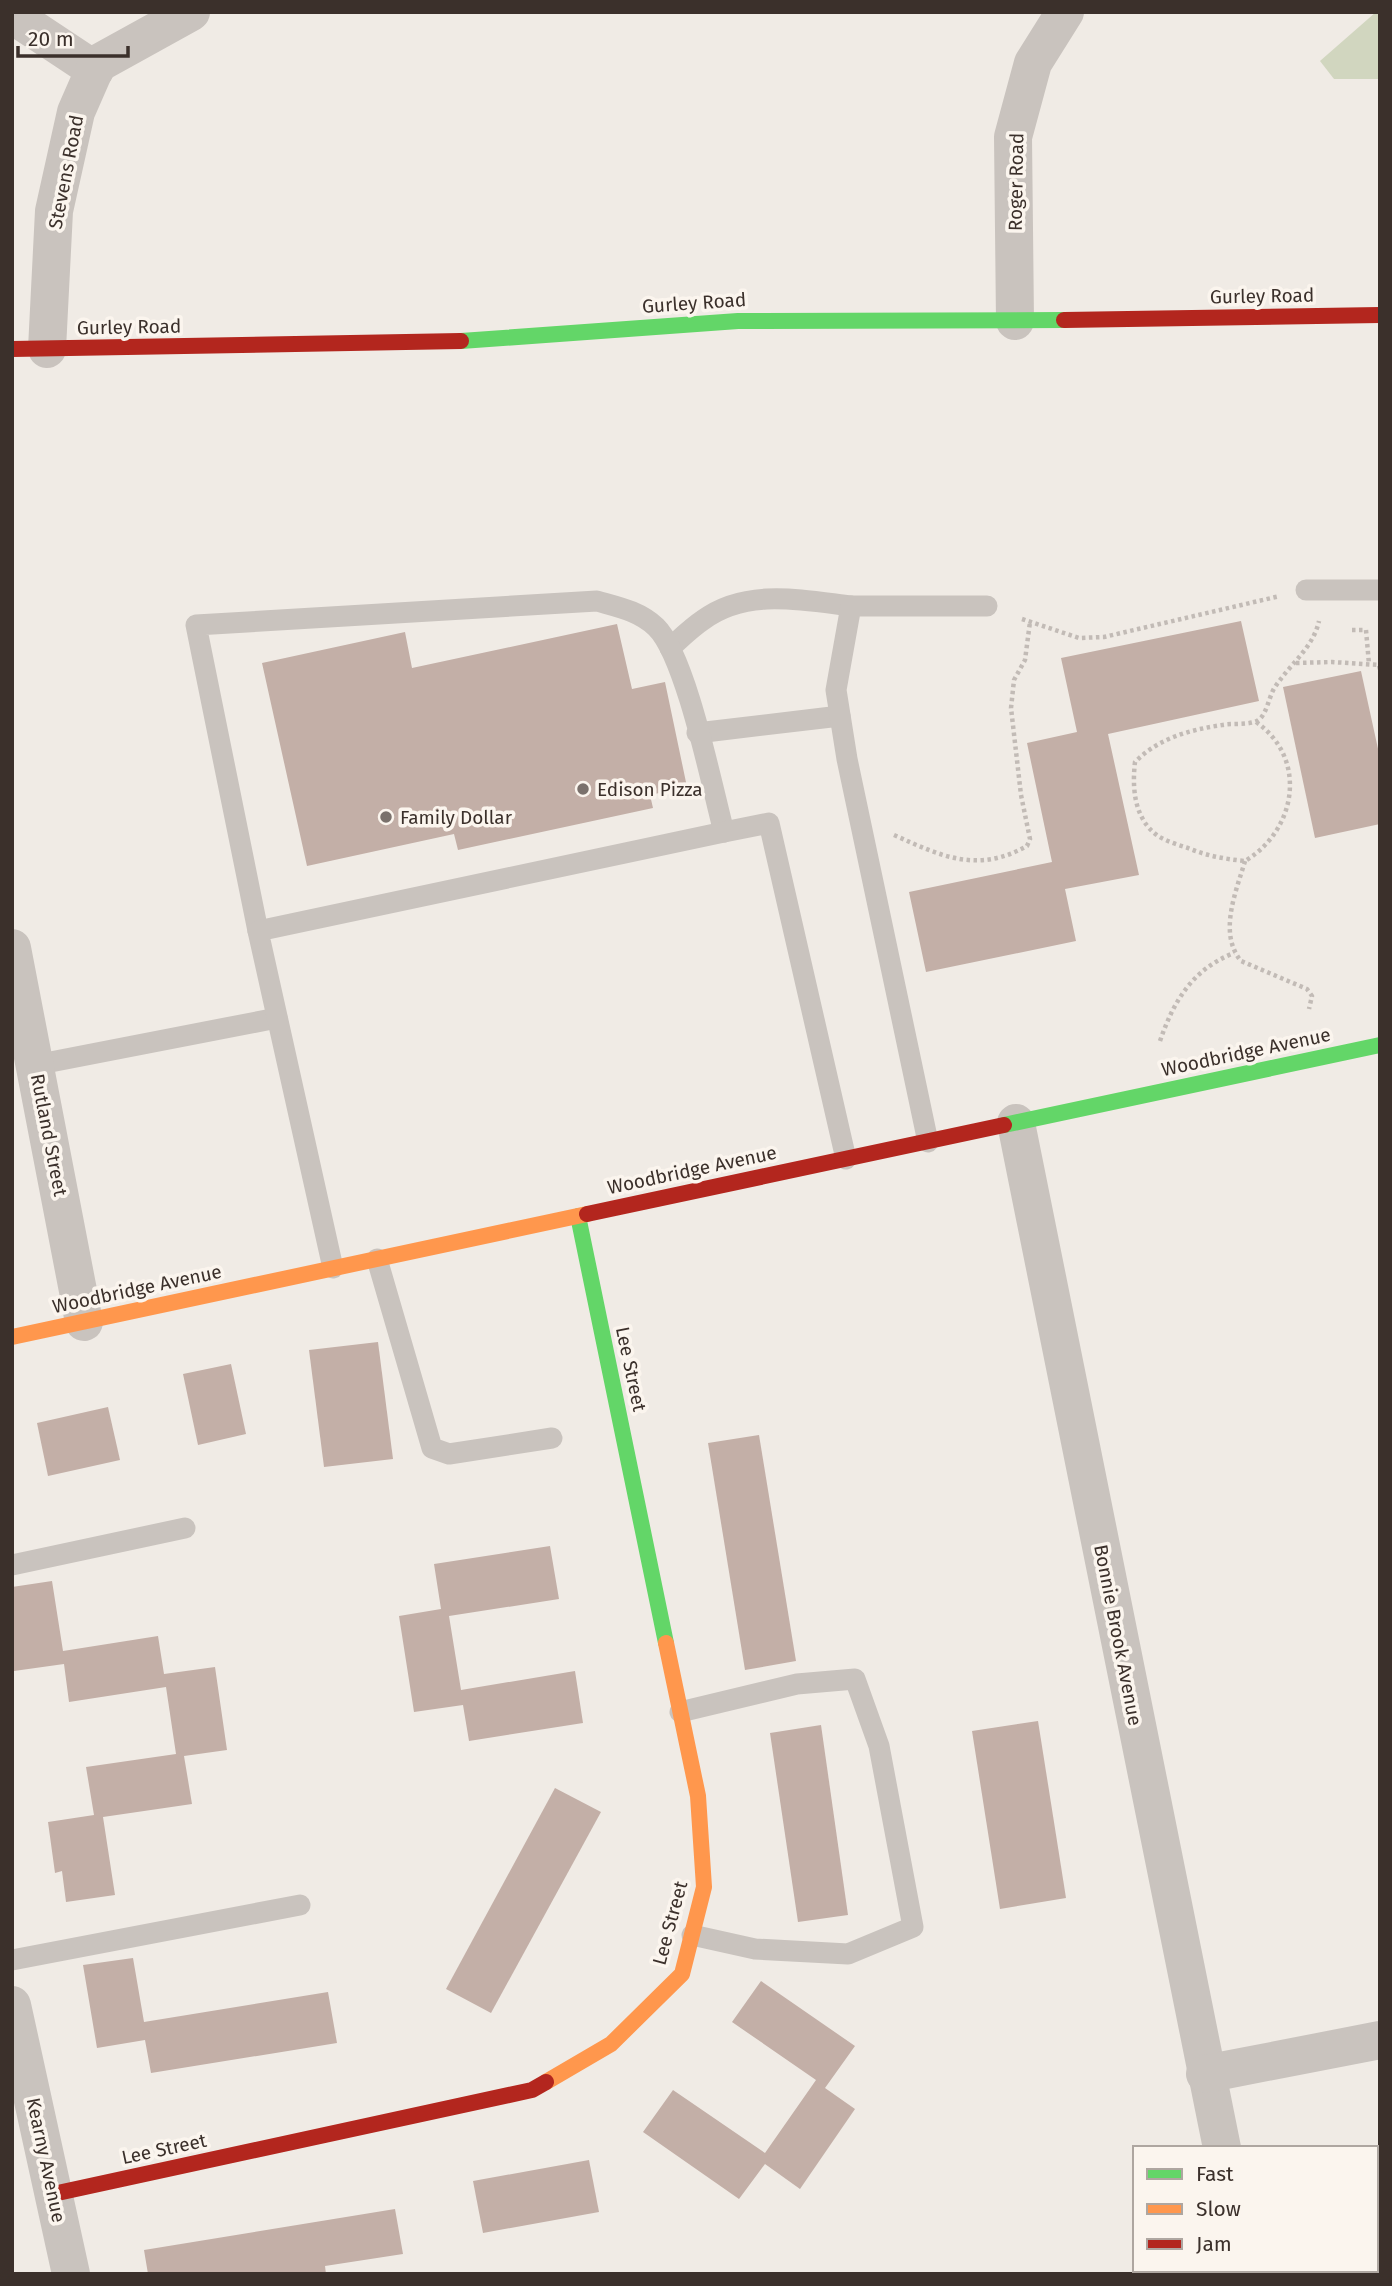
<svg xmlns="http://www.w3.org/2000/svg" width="1392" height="2286" viewBox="0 0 1392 2286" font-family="'Fira Sans',sans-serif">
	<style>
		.green { fill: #d1d6bf }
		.building { fill: #c3afa7 }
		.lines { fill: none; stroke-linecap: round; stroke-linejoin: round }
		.path { stroke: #c2bbb6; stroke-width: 4.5; stroke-dasharray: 3.5 3.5; stroke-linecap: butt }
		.lane { stroke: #c9c3be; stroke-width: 21 }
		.street { stroke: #c9c3be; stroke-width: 38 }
		.fast { stroke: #63d668; stroke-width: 16 }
		.slow { stroke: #ff974d; stroke-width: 16 }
		.jam { stroke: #b3261e; stroke-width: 16 }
		.poi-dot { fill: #7a716c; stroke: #fbf5ee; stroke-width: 2.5 }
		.labels { text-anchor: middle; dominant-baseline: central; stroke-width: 7; stroke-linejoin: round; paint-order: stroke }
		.street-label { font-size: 19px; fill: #3b302b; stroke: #fbf5ee }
		.poi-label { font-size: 19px; fill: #3b302b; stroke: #fbf5ee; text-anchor: start }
	</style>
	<rect width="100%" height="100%" fill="#f0ebe5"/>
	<path class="green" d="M1376,12h4v67h-46l-14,-18z"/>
	<g class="building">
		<path d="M1241,621l18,80 -151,33 31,141 -74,14 11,52 -150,31 -17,-80 143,-30 -25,-119 50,-11 -16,-74z"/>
		<path d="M617,624l15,65 33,-7 22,105 -37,8 3,13 -195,42 -4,-16 -147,32 -45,-203 143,-31 7,36z"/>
		<path d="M1361,671l19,87v66l-65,14 -32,-151z"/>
		<path d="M378,1342l15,117 -69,8 -15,-117z"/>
		<path d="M231,1364l15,70 -48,11 -15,-71z"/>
		<path d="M108,1407l12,53 -72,16 -11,-53z"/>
		<path d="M759,1435l37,226 -51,9 -37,-227z"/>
		<path d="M550,1546l9,53 -110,17 12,74 114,-19 8,52 -114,18 -6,-36 -49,7 -15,-96 42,-7 -7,-45z"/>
		<path d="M52,1581l11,70 95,-15 6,38 51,-7 12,83 -43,6 8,48 -89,13 12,78 -49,7 -4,-31 -7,2 -7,-51 46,-7 -8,-48 90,-13 -10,-67 -97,15 -5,-38 -50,7 -2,-84z"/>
		<path d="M1038,1721l28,177 -66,11 -28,-178z"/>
		<path d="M821,1725l27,190 -50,7 -28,-189z"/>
		<path d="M555,1788l46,24 -110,201 -45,-24z"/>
		<path d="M133,1958l11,64 184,-30 9,51 -186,30 -6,-33 -48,8 -14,-83z"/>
		<path d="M761,1981l94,65 -30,42 30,21 -55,80 -35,-25 -26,35 -96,-67 30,-42 92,63 51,-73 -84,-58z"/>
		<path d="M589,2160l10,52 -116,21 -10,-52z"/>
		<path d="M395,2209l8,45 -78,12 1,8h-178l-4,-24z"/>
	</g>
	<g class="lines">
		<g class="path">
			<path d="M1022,619l57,19 25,-1 176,-41"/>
			<path d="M1352,630h14l3,34"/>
			<path d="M1296,663l36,-1 47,3 1,5"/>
			<path d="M1256,722c52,36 41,108 -11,139 -20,-2 -38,-5 -57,-13 -10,-3 -22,-7 -30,-12 -24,-17 -26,-48 -23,-74 24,-24 54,-32 87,-37 10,-2 22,0 32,-3 13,-3 14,-25 21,-35 15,-23 38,-39 44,-66"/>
			<path d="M894,835c47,21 83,39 133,11l3,-7 -9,-44 -10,-87 3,-28 11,-20 5,-38"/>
			<path d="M1245,861c-9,31 -27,72 -4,100l66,28 5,7 -3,13"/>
			<path d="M1160,1041c14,-41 33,-72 74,-88"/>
		</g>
		<g class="lane">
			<path d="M1306,590h74"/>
			<path d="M670,648c10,-9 21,-20 33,-28 43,-32 99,-20 148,-14"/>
			<path d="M697,733l143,-17"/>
			<path d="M258,931l-62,-306 401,-24c21,6 42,10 59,26 30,29 56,160 68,205"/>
			<path d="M35,1065l242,-47"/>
			<path d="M928,1142l-81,-383 -11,-69 15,-84h136"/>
			<path d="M377,1259l55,189 17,6 103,-16"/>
			<path d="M333,1268l-75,-337 466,-99 45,-9 77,336"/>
			<path d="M12,1565l173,-37"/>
			<path d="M680,1712l117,-28 58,-5 24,67 34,181 -65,27 -93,-5 -63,-14"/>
			<path d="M12,1960l288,-55"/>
		</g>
		<g class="street">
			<path d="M12,15l83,55"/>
			<path d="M1015,321l-2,-184 20,-74 32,-51"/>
			<path d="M47,349l7,-138 22,-99 21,-48 94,-52"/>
			<path d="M12,948l72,374"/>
			<path d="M1016,1123l206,1025"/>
			<path d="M12,2005l59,269"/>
			<path d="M1205,2074l175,-34"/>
			<path d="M1249,2270l1,4"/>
		</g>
		<g class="fast">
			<path d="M461,341l277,-20 326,-1"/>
			<path d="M1004,1125l376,-80"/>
			<path d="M578,1216l88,427"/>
		</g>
		<g class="slow">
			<path d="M12,1337l575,-123"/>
			<path d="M546,2082l65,-38 71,-70 22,-87 -6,-91 -32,-153"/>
		</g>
		<g class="jam">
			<path d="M1064,320l316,-5"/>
			<path d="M12,349l449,-8"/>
			<path d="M587,1214l417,-89"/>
			<path d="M53,2194l479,-104 14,-8"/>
		</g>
	</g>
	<g class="poi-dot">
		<circle cx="583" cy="789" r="7"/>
		<circle cx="386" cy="817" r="7"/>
	</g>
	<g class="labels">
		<g class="street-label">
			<text transform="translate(66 172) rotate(-79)">Stevens Road</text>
			<text transform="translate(1016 182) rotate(-89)">Roger Road</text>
			<text transform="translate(1262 296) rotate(-1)">Gurley Road</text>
			<text transform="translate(694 303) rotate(-4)">Gurley Road</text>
			<text transform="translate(129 327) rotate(-1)">Gurley Road</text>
			<text transform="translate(1246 1052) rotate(-12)">Woodbridge Avenue</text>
			<text transform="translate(49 1135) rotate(79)">Rutland Street</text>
			<text transform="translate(692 1170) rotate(-12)">Woodbridge Avenue</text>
			<text transform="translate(137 1289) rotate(-12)">Woodbridge Avenue</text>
			<text transform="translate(631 1369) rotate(78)">Lee Street</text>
			<text transform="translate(1118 1635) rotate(79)">Bonnie Brook Avenue</text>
			<text transform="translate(670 1923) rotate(-75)">Lee Street</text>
			<text transform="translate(164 2149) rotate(-12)">Lee Street</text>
			<text transform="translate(46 2160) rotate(78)">Kearny Avenue</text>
		</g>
		<g class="poi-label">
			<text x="597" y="789">Edison Pizza</text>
			<text x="400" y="817">Family Dollar</text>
		</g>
	</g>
	<rect width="1392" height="2286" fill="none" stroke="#3b302b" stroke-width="28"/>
	<rect x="1133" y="2146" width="245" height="126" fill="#fbf5ee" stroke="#aea6a0" stroke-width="2"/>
	<rect x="1147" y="2169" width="35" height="10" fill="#63d668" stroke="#aea6a0" stroke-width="2"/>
	<text x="1196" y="2181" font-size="21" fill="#3b302b">Fast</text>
	<rect x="1147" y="2204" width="35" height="10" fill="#ff974d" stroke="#aea6a0" stroke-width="2"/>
	<text x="1196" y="2216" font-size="21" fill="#3b302b">Slow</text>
	<rect x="1147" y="2239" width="35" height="10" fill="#b3261e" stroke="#aea6a0" stroke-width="2"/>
	<text x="1196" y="2251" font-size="21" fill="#3b302b">Jam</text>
	<path d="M18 46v10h110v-10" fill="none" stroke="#3b302b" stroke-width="3.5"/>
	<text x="28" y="46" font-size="21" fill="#3b302b" stroke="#fbf5ee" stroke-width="5" paint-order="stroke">20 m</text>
</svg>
